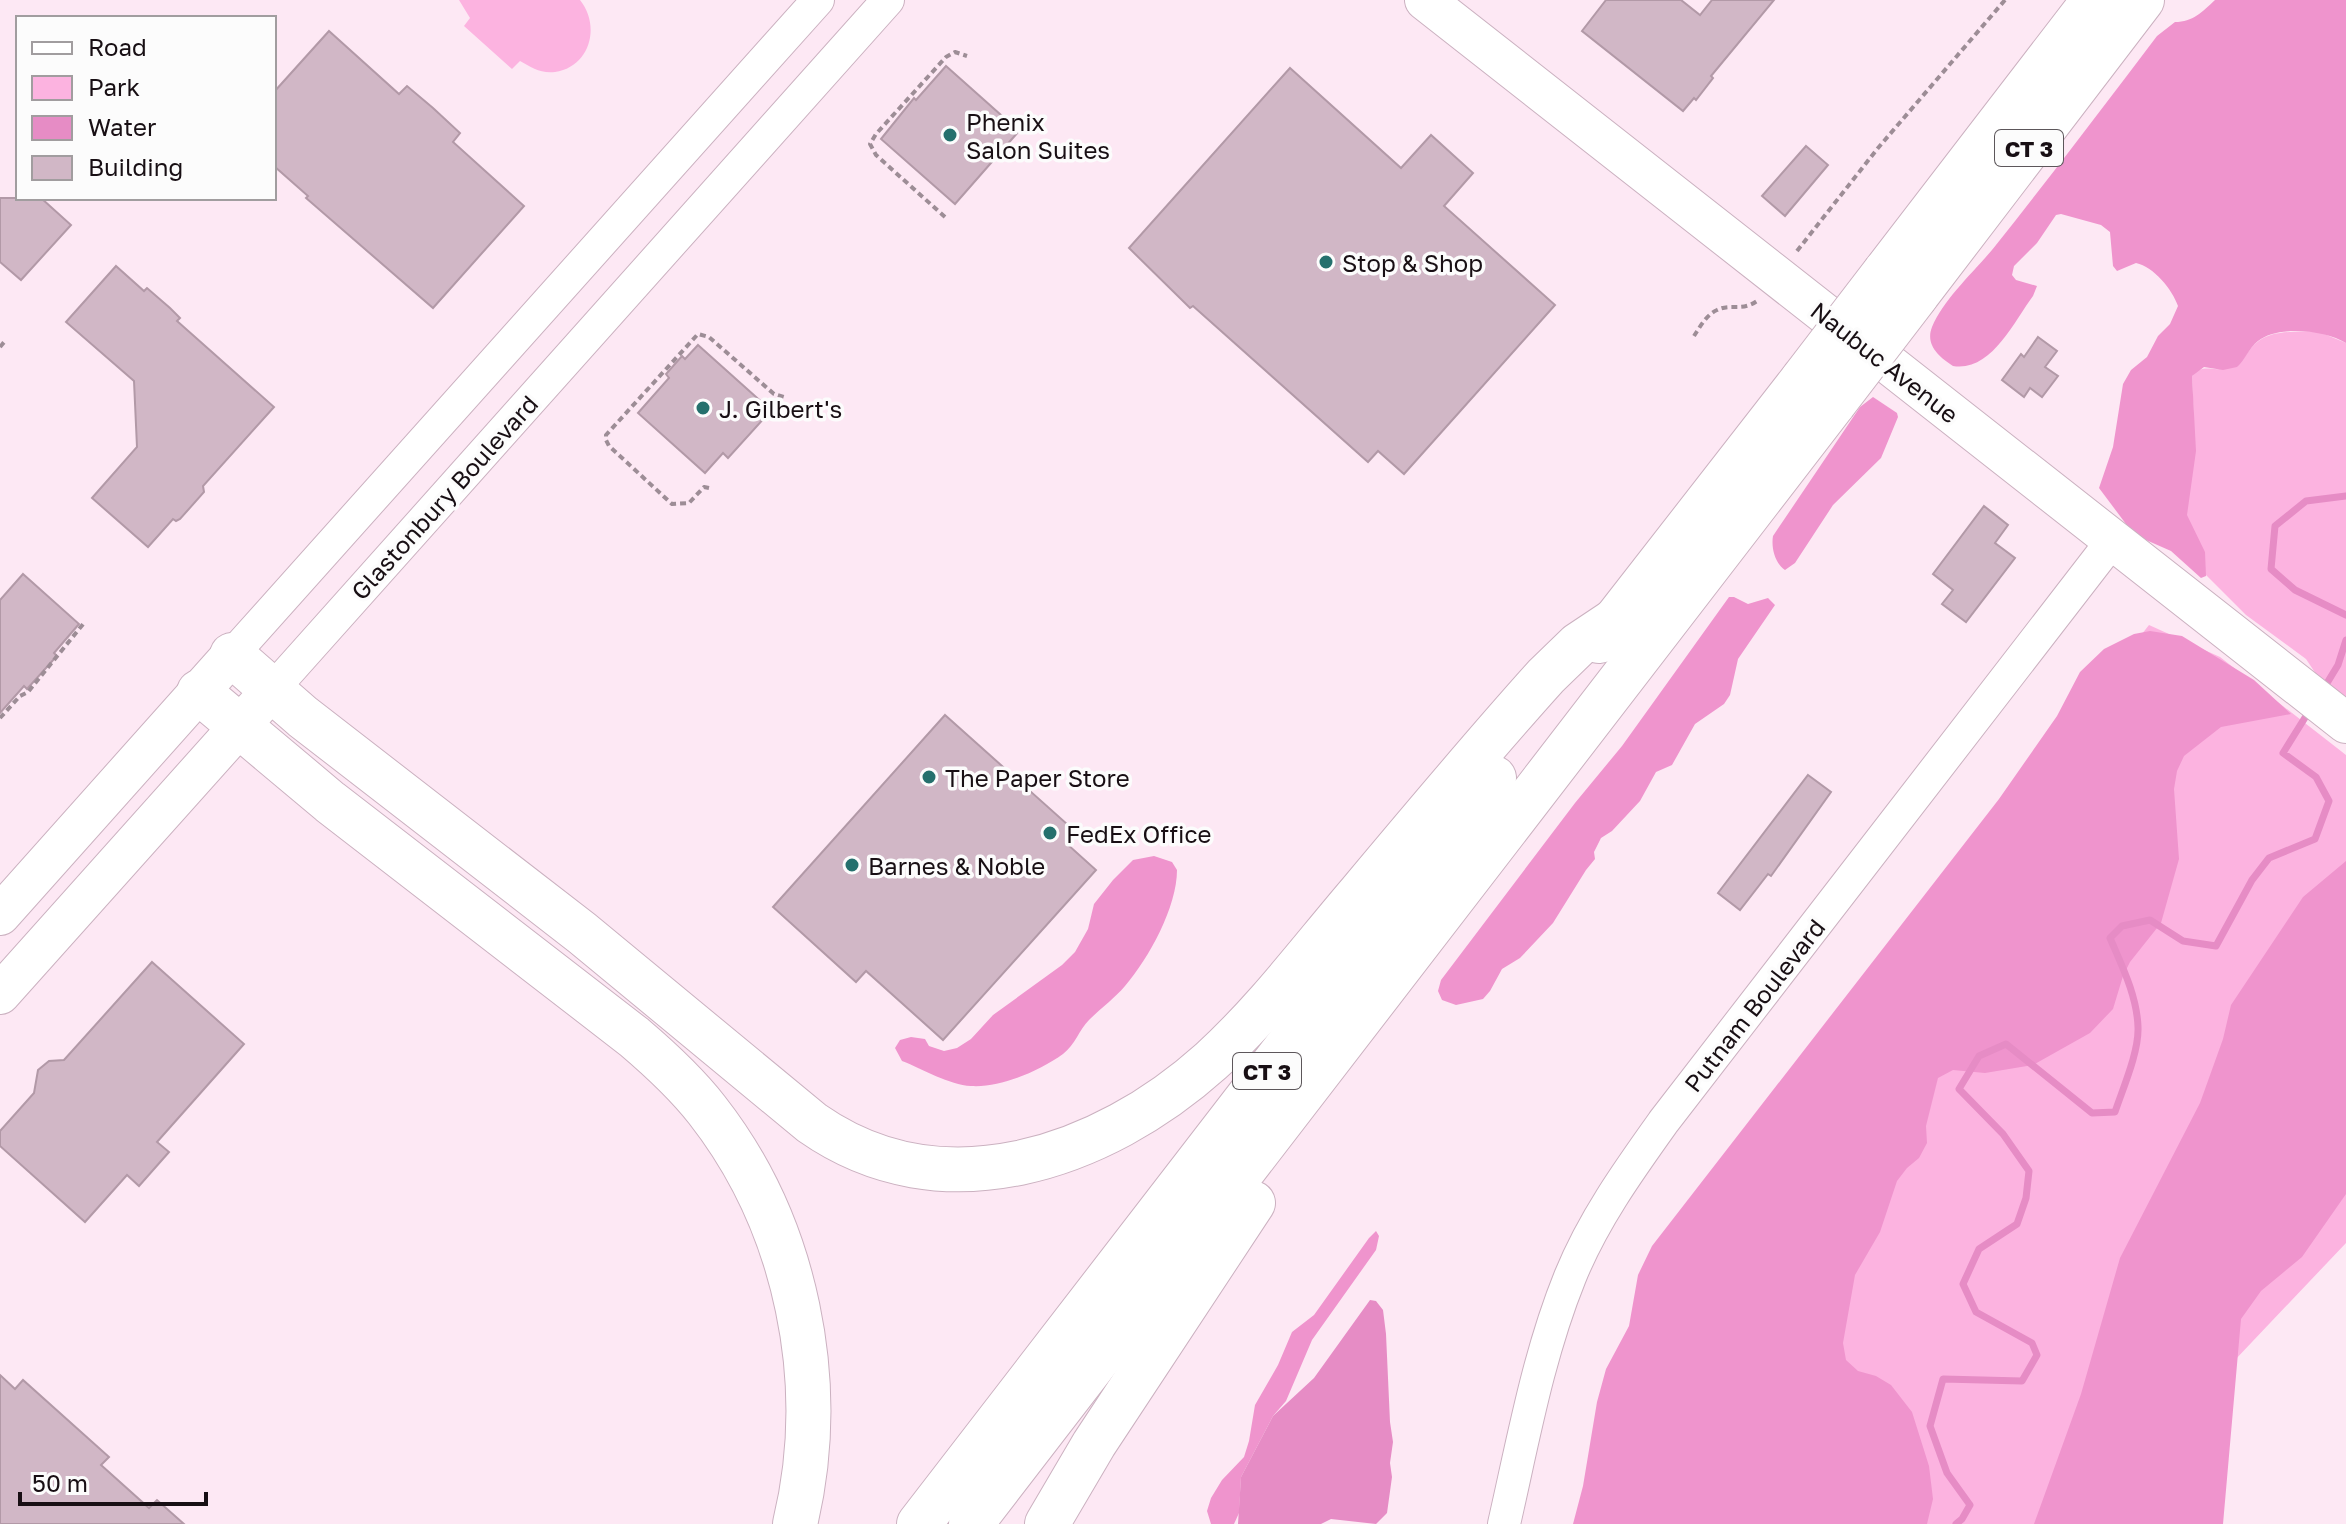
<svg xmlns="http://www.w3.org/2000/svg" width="2346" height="1524" viewBox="0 0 2346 1524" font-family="'Golos Text',sans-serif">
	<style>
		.green { fill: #fcb3e0 }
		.forest { fill: #ef94cd }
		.water { fill: #e68cc5 }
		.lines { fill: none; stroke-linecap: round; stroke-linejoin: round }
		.stream { stroke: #e68cc5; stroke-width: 7 }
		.building { fill: #d1b7c6; stroke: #b299a7; stroke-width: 2 }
		.minor-casing { stroke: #cbb1c0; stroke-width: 34 }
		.major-casing { stroke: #cbb1c0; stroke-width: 42 }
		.highway-casing { stroke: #cbb1c0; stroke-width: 46 }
		.path { stroke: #9d8d96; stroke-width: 4; stroke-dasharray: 6 4; stroke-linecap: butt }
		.minor { stroke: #fff; stroke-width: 32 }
		.major { stroke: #fff; stroke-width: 40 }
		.highway { stroke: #fff; stroke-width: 44 }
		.highway-bridge-casing { stroke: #cbb1c0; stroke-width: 46; stroke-linecap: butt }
		.highway-bridge { stroke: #fff; stroke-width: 44 }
		.poi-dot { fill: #25706d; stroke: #fcfcfc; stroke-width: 3 }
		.labels { text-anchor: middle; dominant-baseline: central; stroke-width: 7; stroke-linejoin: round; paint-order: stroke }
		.shield { fill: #fcfcfc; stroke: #5c565a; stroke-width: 2 }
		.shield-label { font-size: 22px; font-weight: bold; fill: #180f14 }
		.poi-label { font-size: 24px; fill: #180f14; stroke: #fcfcfc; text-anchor: start }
		.street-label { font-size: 24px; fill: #180f14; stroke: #fcfcfc }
	</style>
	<rect width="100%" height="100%" fill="#fde8f4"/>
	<g class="green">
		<path d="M459,0h121c21,26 10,67 -25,72 -14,2 -24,-5 -35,-11l-8,8 -48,-43 6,-8z"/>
		<path d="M2317,331l29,12v355h-14l-26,-39 -60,-44 -40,-40 -88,-69 76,-84 -2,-46c11,-13 20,-4 34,-8 21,-5 19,-18 34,-28 15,-10 39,-8 57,-9z"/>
		<path d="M2149,625l71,32 126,98v488l-112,118 -15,163h-510l-34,-296z"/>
	</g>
	<g class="forest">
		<path d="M2215,0h131v343c-21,-13 -68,-18 -88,-2 -9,7 -13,19 -21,26l-14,3 -19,-3 -12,9 4,75 -9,64 18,37 1,24 -5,2 -30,-27 -25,-11 -17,-12 -30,-40 14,-41 10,-63 8,-14 16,-13 11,-21 12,-12 8,-18c-6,-17 -24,-39 -42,-43l-19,8 -4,-5 -3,-34 -9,-7 -40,-11 -5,1 -19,28 -23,23 -2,9 4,5 21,6 -4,10c-20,27 -42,76 -80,70 -14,-9 -28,-21 -21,-39 12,-29 45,-58 64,-82 55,-69 108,-139 161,-209l18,-14c18,0 27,-10 40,-22z"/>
		<path d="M1873,397l24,16 1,4 -17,41 -48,47 -38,58 -10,7c-10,-7 -14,-22 -12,-34l87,-129z"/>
		<path d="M1729,597h5l14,7 20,-6 7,7 -37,54 -8,36 -6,9 -29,20 -23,41 -16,7 -16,29 -28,30 -11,7 -7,14 1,7 -9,11 -33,53 -33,35 -18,11 -12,22 -7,8 -27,6 -14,-5 -4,-9 3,-11 134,-177 47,-57z"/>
		<path d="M2150,631l32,5 72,44 37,34 -70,13 -37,29 -7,15 -3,18 5,70 -18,64 -31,39 -7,14 -10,33 -23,24 -57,32 -48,8 -32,-3 -15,8 -12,48 1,17 -8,15 -12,10 -10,13 -17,51 -25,43 -12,68 3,17 12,11 18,5 15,9 21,27 17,54 4,33 -6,25h-354l10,-38 14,-84 9,-33 23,-43 9,-51 14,-29 347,-447 58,-83 23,-44 24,-23 30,-15z"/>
		<path d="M1154,856l18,6 5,8c0,37 -28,88 -52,116 -11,13 -24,22 -36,34 -10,10 -14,25 -26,34 -24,17 -62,34 -92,32 -22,-1 -48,-17 -69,-25l-7,-13 5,-8 11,-3 14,2 4,7 15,5 13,-3 14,-9 22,-24 69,-50 13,-13 13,-23 6,-25 19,-24 20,-20z"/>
		<path d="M2346,861v333l-44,63 -41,34 -20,28 -18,205h-189l47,-130 39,-136 80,-155 23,-64 8,-34 72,-108z"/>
		<path d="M1376,1231l3,5 -3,14 -64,90 -26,61 -13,15 -32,61 -2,36 -5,11h-23l-4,-13 4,-13 11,-18 22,-23 5,-16 6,-36 23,-40 14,-33 22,-17 55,-77z"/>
	</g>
	<path class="water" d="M1370,1300l6,1 7,9 3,24 4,88 3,20 -3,21 2,14 -5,36 -11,11 -45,-5 -10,5h-83l3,-47 32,-61 41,-38z"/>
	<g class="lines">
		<g class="stream">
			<path d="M2346,496l-40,5 -31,25 -4,43 24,21 51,25"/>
			<path d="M2324,688l14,-23 8,-25"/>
			<path d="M1956,1524l6,-5 8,-14 -23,-32 -17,-47 13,-47 79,2 15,-26 -5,-12 -56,-31 -13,-28 16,-35 38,-25 9,-26 3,-27 -26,-37 -44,-45 20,-33 27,-12 86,69 23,-1c8,-24 24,-60 23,-85 -1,-31 -16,-61 -28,-89l12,-12 28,-6 33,21 33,5 36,-66 17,-22 46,-19 14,-38 -13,-24 -33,-24 28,-45"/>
		</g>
	</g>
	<g class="building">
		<path d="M1606,0h75l19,15 12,-15h62l-63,76 2,2 -17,22 -2,-2 -11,13 -101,-80z"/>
		<path d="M329,31l70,63 8,-8 26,22 27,25 -7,9 71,64 -91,102 -127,-110 2,-2 -34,-30v-74z"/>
		<path d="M946,66l73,65 -64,73 -74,-65 33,-41 2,2z"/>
		<path d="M1290,68l111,100 30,-33 42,38 -29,33 111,99 -151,169 -26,-23 -10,11 -175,-156 -3,2 -61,-60z"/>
		<path d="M1806,146l22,19 -43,51 -23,-20z"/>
		<path d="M0,198h41l30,27 -50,55 -21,-18z"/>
		<path d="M116,266l28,25 3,-3 23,20 10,10 -3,3 97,86 -71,79 1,6 -24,27 -4,2 -3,-2 -25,28 -56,-49 45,-51 -3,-66 -68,-59z"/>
		<path d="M2038,337l19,14 -12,16 13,9 -16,21 -12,-9 -6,9 -22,-17 19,-26 3,3z"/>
		<path d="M698,345l68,61 -4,4 5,5 -39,43 -5,-5 -18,20 -67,-60 31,-35 -3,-4 16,-18 3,3z"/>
		<path d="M1984,506l24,19 -13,18 20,15 -49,64 -24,-18 11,-14 -20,-16z"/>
		<path d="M23,574l56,50 -25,29 2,2 -1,3 -28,31 -3,-3 -24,27v-113z"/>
		<path d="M945,715l132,118 -10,11 29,26 -153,170 -77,-69 -10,11 -83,-75z"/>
		<path d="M1808,775l23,17 -60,84 -3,-2 -28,36 -22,-17z"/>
		<path d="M152,962l92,82 -87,98 12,10 -30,34 -12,-11 -42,47 -85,-76v-15l34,-38 4,-23 11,-9 15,-1z"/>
		<path d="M0,1375l15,14 8,-9 86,77 -8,8 48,43 8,-8 27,24h-184z"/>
	</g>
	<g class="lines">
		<g class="minor-casing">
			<g id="minor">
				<path d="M232,655l586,-655"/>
				<path d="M271,691l617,-691"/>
				<path d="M1504,1524c19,-83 34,-168 66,-247 23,-57 59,-107 94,-156l448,-580"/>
			</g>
		</g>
		<g class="major-casing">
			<g id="major">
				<path d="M1425,0l921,723"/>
				<path d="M0,915l232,-260"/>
				<path d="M0,994l271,-303"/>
			</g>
		</g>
		<g class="highway-casing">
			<g id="highway">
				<path d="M1885,272l209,-272"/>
				<path d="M1916,296l226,-296"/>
				<path d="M1599,641l204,-262"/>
				<path d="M232,655l71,62 279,216 230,190c130,91 290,36 399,-62 55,-50 101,-112 149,-168 61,-73 122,-146 186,-217l32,-31 39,-26"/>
				<path d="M199,692l131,110 304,235c27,23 52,46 73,73 90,115 122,273 88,414"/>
				<path d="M919,1524l575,-746"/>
				<path d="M971,1524l863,-1121"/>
				<path d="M1047,1524l47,-80 159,-241"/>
			</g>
		</g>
		<g class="path">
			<path d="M945,217l-69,-62 -6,-11 6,-10 70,-77 9,-5 12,4"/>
			<path d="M1797,251l81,-103 127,-148"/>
			<path d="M1694,336c6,-9 12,-21 23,-26 14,-7 24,2 40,-9"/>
			<path d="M0,347l5,-6"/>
			<path d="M709,488l-5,-1 -15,16 -17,1 -63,-58 -3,-6v-5l92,-101 11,3 65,57 10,3"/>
			<path d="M0,718l20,-22 8,-4 56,-69"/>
		</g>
		<use href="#minor" class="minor"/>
		<use href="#major" class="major"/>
		<use href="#highway" class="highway"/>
		<g class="highway-bridge-casing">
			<g id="highway-bridge">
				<path d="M1803,379l82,-107"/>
				<path d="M1834,403l82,-107"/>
			</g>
		</g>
		<use href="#highway-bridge" class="highway-bridge"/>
	</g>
	<g class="poi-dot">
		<circle cx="950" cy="135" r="8"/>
		<circle cx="1326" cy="262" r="8"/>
		<circle cx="703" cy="408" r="8"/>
		<circle cx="929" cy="777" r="8"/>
		<circle cx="1050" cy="833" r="8"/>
		<circle cx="852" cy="865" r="8"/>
	</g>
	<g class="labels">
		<g class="shield">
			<rect x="1995" y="130" width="68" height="36" rx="6"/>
			<rect x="1233" y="1053" width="68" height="36" rx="6"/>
		</g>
		<g class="shield-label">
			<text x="2029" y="148">CT 3</text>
			<text x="1267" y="1071">CT 3</text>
		</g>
		<g class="poi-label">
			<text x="966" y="121">Phenix<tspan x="966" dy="28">Salon Suites</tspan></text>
			<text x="1342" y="262">Stop &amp; Shop</text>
			<text x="719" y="408">J. Gilbert's</text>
			<text x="945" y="777">The Paper Store</text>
			<text x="1066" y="833">FedEx Office</text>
			<text x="868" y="865">Barnes &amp; Noble</text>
		</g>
		<g class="street-label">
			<text transform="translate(1885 362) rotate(38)">Naubuc Avenue</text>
			<text transform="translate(444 497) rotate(-48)">Glastonbury Boulevard</text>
			<text transform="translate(1754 1005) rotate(-52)">Putnam Boulevard</text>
		</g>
	</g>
	<rect x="16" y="16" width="260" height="184" fill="#fcfcfc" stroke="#a19d9f" stroke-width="2"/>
	<rect x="32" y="42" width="40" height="12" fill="#ffffff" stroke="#a19d9f" stroke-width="2"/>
	<text x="88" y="56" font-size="24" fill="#180f14">Road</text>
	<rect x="32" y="76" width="40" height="24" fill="#fcb3e0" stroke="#a19d9f" stroke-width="2"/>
	<text x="88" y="96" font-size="24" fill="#180f14">Park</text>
	<rect x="32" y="116" width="40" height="24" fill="#e68cc5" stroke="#a19d9f" stroke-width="2"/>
	<text x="88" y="136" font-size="24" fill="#180f14">Water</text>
	<rect x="32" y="156" width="40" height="24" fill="#d1b7c6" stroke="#a19d9f" stroke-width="2"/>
	<text x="88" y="176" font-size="24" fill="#180f14">Building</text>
	<path d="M20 1492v12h186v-12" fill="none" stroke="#180f14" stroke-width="4"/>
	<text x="32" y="1492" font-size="24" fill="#180f14" stroke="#fcfcfc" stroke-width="6" paint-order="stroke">50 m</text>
</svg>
